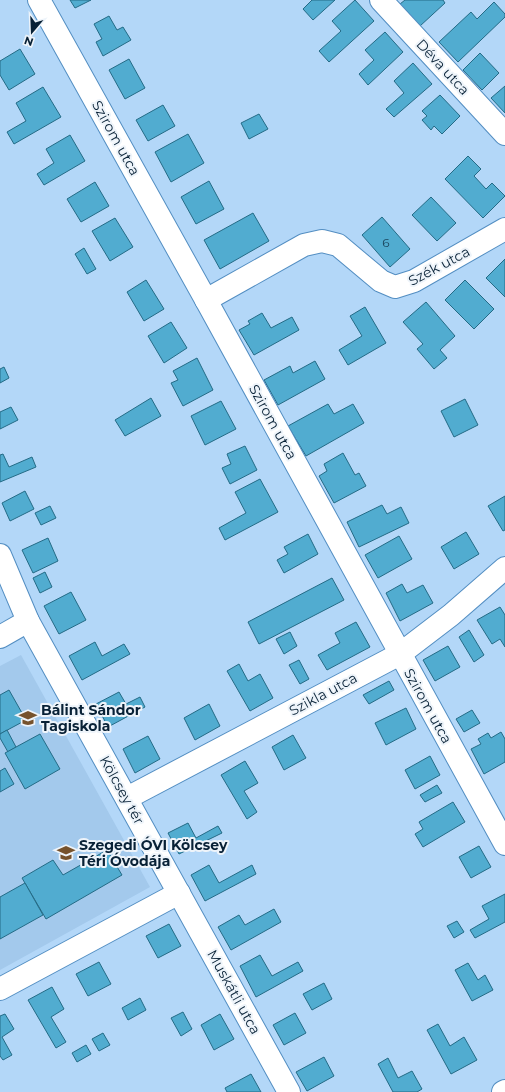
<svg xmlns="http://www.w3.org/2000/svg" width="505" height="1092" viewBox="0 0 505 1092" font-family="Montserrat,sans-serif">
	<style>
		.built { fill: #a3c9ec }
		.building { fill: #51acd0; stroke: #246b86 }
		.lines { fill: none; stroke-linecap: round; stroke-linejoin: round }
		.minor-casing { stroke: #538ec2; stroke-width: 24 }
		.minor { stroke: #fff; stroke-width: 22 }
		.labels { text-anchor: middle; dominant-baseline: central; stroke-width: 4; stroke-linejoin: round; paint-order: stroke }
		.number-label { font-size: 12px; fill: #1a445c }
		.street-label { font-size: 14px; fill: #082136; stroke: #eef4fa }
		.poi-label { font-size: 14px; font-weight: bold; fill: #082136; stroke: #eef4fa; text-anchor: start }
	</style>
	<rect width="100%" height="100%" fill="#b3d7f8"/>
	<path class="built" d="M21,655l129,232 -150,83v-304z"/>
	<g class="building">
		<path d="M70,0h21l-16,8z"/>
		<path d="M312,0h23l-22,20 -10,-11z"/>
		<path d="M355,0l19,21 -45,41 -10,-11 22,-20 -9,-10z"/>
		<path d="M405,0h38l2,3 -25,23 -20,-22z"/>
		<path d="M494,2l11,12v3l-47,45 -19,-20 32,-30 6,7z"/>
		<path d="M109,16l8,14 6,-3 8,13 -28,16 -7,-14 6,-3 -8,-15z"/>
		<path d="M385,32l18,20 -35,33 -9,-11 15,-14 -9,-10z"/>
		<path d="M20,49l15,25 -26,16 -9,-15v-14z"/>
		<path d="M480,53l19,20 -17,17 -19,-20z"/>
		<path d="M129,59l16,29 -20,11 -16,-29z"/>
		<path d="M413,63l19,21 -38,33 -8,-8 18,-16 -10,-12z"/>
		<path d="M505,86v27l-14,-15z"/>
		<path d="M43,87l18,30 -47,27 -7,-12 19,-11 -10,-18z"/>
		<path d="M440,95l20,21 -18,18 -8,-8 -3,4 -9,-10 5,-4 -5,-5z"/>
		<path d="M163,105l12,21 -27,15 -12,-21z"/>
		<path d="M259,114l9,15 -19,10 -8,-16z"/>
		<path d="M188,134l16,29 -33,19 -16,-30z"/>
		<path d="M70,135l15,26 -41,24 -7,-11 17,-11 -8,-14z"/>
		<path d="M468,156l13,13 -7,7 12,13 6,-6 13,13 -22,22 -38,-39z"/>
		<path d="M209,181l15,28 -28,15 -15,-27z"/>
		<path d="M95,182l14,24 -28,16 -14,-23z"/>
		<path d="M431,197l25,26 -19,18 -25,-26z"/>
		<path d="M253,213l16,28 -49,28 -16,-29z"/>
		<path d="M382,217l28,32 -20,18 -28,-32z"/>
		<path d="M115,218l18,29 -23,14 -18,-30z"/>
		<path d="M84,248l12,21 -9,5 -12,-20z"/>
		<path d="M505,259v38l-19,-19z"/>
		<path d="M146,280l18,29 -20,12 -17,-29z"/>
		<path d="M465,280l29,29 -20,20 -29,-29z"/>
		<path d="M426,302l29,34 -15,14 7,8 -13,11 -17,-20 6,-5 -20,-22z"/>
		<path d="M365,307l21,36 -38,22 -9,-15 23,-14 -12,-20z"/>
		<path d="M262,313l9,15 21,-11 7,13 -45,25 -15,-25 11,-6 -2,-3z"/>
		<path d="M171,322l16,26 -23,15 -16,-27z"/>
		<path d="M197,358l16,32 -30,16 -12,-23 7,-3 -5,-9z"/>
		<path d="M315,361l10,18 -47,26 -14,-25 26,-14 3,7z"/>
		<path d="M4,367l5,11 -9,5v-14z"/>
		<path d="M151,398l10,18 -36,20 -10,-16z"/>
		<path d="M465,399l13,26 -24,12 -13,-26z"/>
		<path d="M221,401l15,28 -31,16 -14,-29z"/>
		<path d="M328,404l6,10 19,-10 11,19 -58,33 -18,-30z"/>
		<path d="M11,407l7,13 -18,9v-17z"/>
		<path d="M245,446l12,24 -27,14 -8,-16 9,-4 -4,-10z"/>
		<path d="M343,453l12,22 4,-2 7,13 -32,17 -15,-27 8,-5 -3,-7z"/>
		<path d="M3,454l6,13 23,-10 4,10 -36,15v-27z"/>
		<path d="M260,479l18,33 -53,28 -6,-12 27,-15 -11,-21z"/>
		<path d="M25,491l9,18 -24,12 -8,-18z"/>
		<path d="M505,496v34l-2,1 -15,-25z"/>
		<path d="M382,505l5,9 14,-7 8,16 -50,24 -12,-25z"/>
		<path d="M50,506l6,12 -15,7 -6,-12z"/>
		<path d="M466,532l13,22 -25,15 -13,-22z"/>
		<path d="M308,534l10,20 -34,19 -7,-13 11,-6 -4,-7z"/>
		<path d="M399,536l13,23 -34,19 -13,-23z"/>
		<path d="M48,538l10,23 -25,12 -11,-23z"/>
		<path d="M45,572l7,15 -12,6 -7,-15z"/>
		<path d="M332,578l12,22 -85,44 -11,-22z"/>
		<path d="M402,584l5,9 16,-8 10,18 -33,18 -14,-28z"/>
		<path d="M71,592l15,28 -27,14 -15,-28z"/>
		<path d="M500,607l5,8v32l-5,-8 -8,5 -15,-24z"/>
		<path d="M356,622l14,25 -43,23 -9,-15 22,-12 -5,-10z"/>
		<path d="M469,630l15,25 -10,7 -15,-25z"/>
		<path d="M290,632l7,14 -13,8 -8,-15z"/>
		<path d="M95,642l7,14 22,-12 6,10 -48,26 -13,-24z"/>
		<path d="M448,646l12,21 -25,14 -12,-21z"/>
		<path d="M299,660l10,19 -9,5 -11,-19z"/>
		<path d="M239,664l9,17 12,-7 13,24 -23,13 -23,-40z"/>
		<path d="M389,681l5,9 -25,14 -6,-9z"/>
		<path d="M9,690l17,30 -26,14v-39z"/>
		<path d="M119,692l7,12 14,-7 5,10 -37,20 -12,-23z"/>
		<path d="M209,704l11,22 -25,14 -11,-22z"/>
		<path d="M406,708l10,21 -30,16 -11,-22z"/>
		<path d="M472,710l8,13 -16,9 -8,-13z"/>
		<path d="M7,730l9,17 -8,5 -8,-14v-4z"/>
		<path d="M501,732l4,7v23l-21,12 -13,-25 10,-5 -3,-5 10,-6 3,5z"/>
		<path d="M40,734l20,35 -35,20 -20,-36z"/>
		<path d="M293,735l13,23 -22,12 -12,-23z"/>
		<path d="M148,736l12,23 -25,14 -12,-24z"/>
		<path d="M430,756l10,19 -25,14 -10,-19z"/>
		<path d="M245,761l13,22 -14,8 13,21 -10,7 -26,-44z"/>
		<path d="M5,768l9,16 -14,8v-21z"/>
		<path d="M437,785l5,8 -17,9 -5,-7z"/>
		<path d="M453,802l12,20 -42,25 -8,-13 8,-5 -4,-7z"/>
		<path d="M188,823l8,15 22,-12 4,7 -43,21 -11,-21z"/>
		<path d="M479,846l12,21 -20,11 -12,-21z"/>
		<path d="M107,850l15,25 -76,44 -24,-41 31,-18 10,15z"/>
		<path d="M209,865l10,18 33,-18 4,9 -51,27 -14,-26z"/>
		<path d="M25,883l18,32 -43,24v-42z"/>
		<path d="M505,894v28l-30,16 -5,-8 19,-11 -7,-13z"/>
		<path d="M274,909l7,13 -50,28 -13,-23 21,-12 6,10z"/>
		<path d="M457,921l7,11 -10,6 -7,-12z"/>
		<path d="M169,924l12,22 -23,12 -12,-22z"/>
		<path d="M260,955l12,21 26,-14 5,9 -47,26 -16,-31z"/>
		<path d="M99,962l12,22 -23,12 -12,-22z"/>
		<path d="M468,963l10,17 7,-5 8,15 -21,11 -17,-31z"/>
		<path d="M324,983l8,16 -20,11 -9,-16z"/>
		<path d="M52,987l12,22 -13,8 15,25 -10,6 -28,-48z"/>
		<path d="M140,998l6,12 -18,10 -6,-12z"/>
		<path d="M183,1012l9,17 -11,7 -10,-18z"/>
		<path d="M295,1013l11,20 -22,12 -11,-20z"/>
		<path d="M5,1014l9,15 -12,8 10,18 -9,5 -3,-4v-40z"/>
		<path d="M220,1014l14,25 -20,11 -13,-25z"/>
		<path d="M438,1024l12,22 14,-9 13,23 -26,14 -24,-44z"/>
		<path d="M103,1033l7,12 -11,6 -7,-12z"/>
		<path d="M86,1045l5,9 -14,8 -5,-9z"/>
		<path d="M324,1057l10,19 -27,15 -11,-19z"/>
		<path d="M388,1058l10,20 14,-7 10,18 -5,3h-24l-15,-28z"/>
		<path d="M251,1074l10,18h-34l-2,-4z"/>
	</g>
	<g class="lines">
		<g class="minor-casing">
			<g id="minor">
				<path d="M39,0l167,300 299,544"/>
				<path d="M381,0l124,134"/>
				<path d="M206,300l98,-55 18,-4 16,4 43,36 14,6 19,-6 91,-52"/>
				<path d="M0,555l28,66 261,471"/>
				<path d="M0,637l28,-16"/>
				<path d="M127,798l273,-144 51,-39 54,-47"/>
				<path d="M0,989l179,-96"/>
				<path d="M503,1092l2,-1"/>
			</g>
		</g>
		<use href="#minor" class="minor"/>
	</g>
	<defs>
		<g id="school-bare" transform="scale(1.38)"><path d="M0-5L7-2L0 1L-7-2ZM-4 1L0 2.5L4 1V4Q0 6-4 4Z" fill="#76522c" stroke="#eef4fa" stroke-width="2.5" paint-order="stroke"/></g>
	</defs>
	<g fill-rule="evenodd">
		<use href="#school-bare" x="28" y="718"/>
		<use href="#school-bare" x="66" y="853"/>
	</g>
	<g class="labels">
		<g class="number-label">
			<text x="386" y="242">6</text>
		</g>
		<g class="street-label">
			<text transform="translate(443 67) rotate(47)">Déva utca</text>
			<text transform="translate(116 138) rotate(61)">Szirom utca</text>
			<text transform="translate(439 266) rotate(-28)">Szék utca</text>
			<text transform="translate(273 422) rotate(61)">Szirom utca</text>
			<text transform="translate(323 694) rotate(-28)">Szikla utca</text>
			<text transform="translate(428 706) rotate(61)">Szirom utca</text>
			<text transform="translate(122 790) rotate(61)">Kölcsey tér</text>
			<text transform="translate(234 992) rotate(61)">Muskátli utca</text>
		</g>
		<g class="poi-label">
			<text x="41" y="710">Bálint Sándor<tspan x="41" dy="16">Tagiskola</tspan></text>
			<text x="79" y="845">Szegedi ÓVI Kölcsey<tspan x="79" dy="16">Téri Óvodája</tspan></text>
		</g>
	</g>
	<g transform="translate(32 32) rotate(199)" stroke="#eef4fa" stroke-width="3" paint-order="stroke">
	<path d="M0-3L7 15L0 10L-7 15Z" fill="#082136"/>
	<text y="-6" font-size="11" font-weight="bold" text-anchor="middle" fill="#082136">N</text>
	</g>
</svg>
